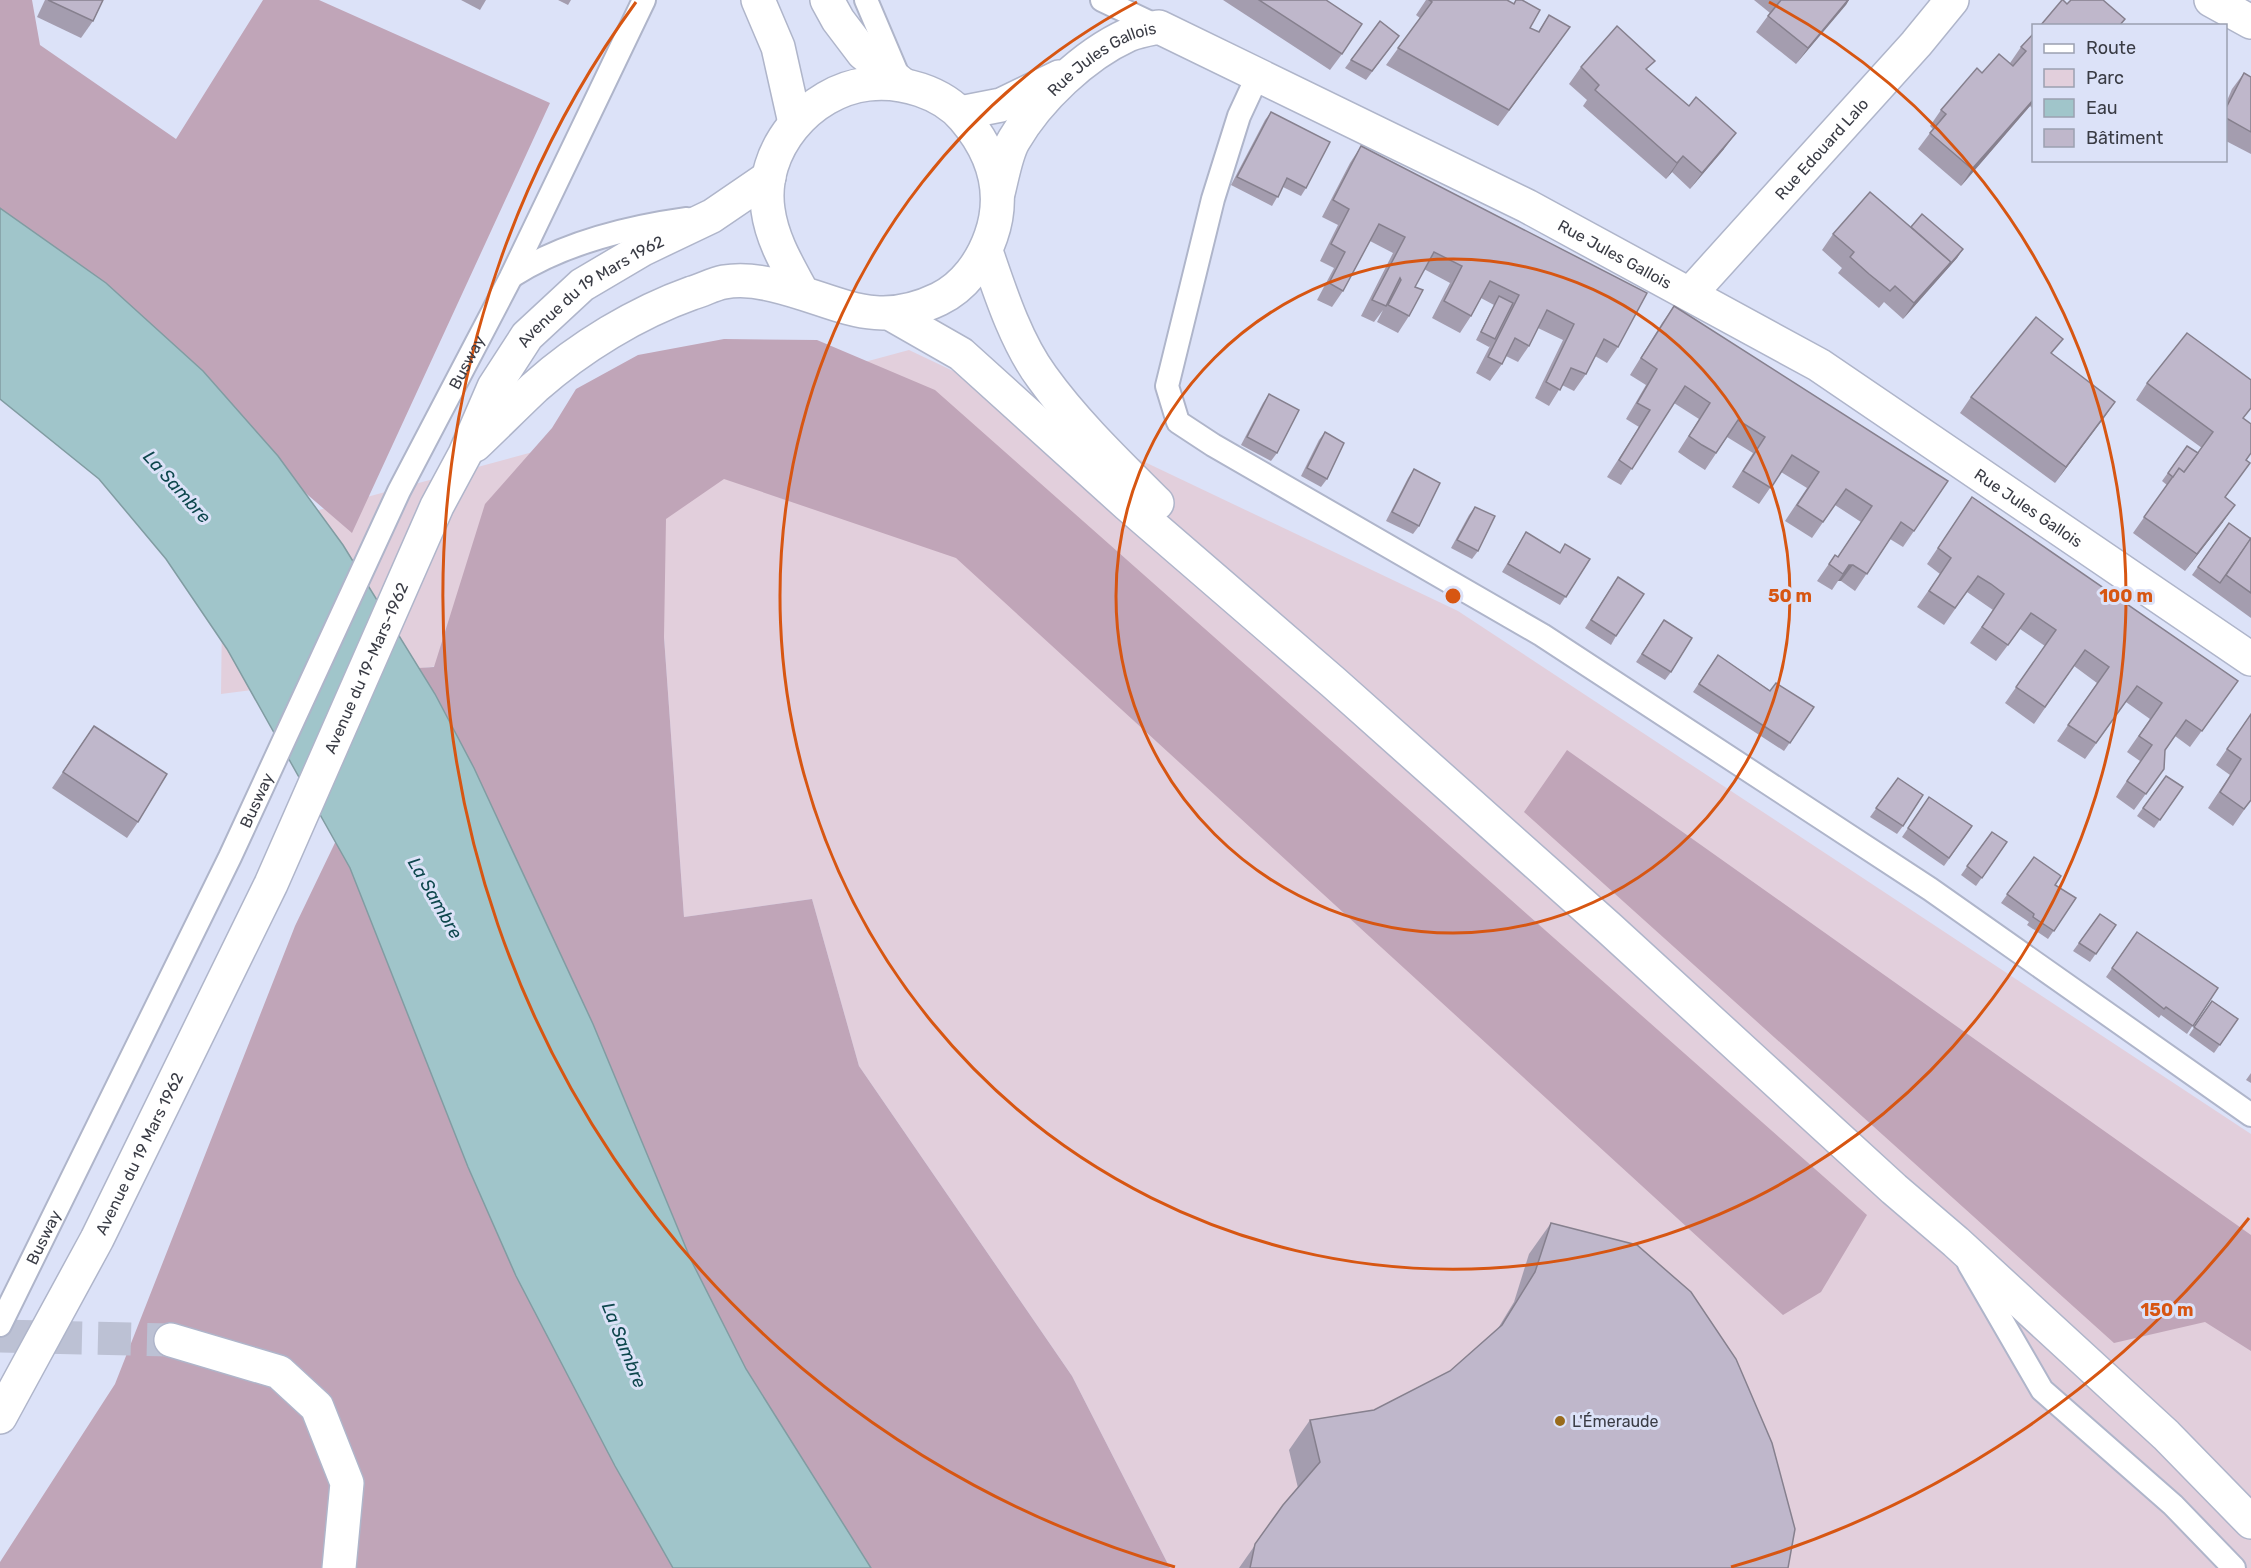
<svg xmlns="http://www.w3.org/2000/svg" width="2251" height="1568" viewBox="0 0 2251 1568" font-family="Rubik,sans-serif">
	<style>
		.green { fill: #e2cfdc }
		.forest { fill: #c0a5b8 }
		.water { fill: #a0c5ca; stroke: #819ca2; stroke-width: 1.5 }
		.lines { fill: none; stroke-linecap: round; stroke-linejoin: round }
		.street-tunnel { stroke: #bcc1d4; stroke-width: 33; stroke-dasharray: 33 16; stroke-linecap: butt }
		.lane-casing { stroke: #afb5ca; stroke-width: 26 }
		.street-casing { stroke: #afb5ca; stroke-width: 36 }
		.secondary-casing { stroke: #afb5ca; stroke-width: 36 }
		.lane { stroke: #fff; stroke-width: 22 }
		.street { stroke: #fff; stroke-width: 33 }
		.secondary { stroke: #fff; stroke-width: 33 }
		.wall { fill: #a49daf }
		.shaded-wall { fill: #86808e }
		.building { fill: #bfb7cb; stroke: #86808e; stroke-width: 1.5 }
		.ring { fill: none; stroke: #d75612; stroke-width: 3 }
		.poi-dot { fill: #996b1b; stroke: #dce2f8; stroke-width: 2 }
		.labels { text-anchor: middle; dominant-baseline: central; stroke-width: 6; stroke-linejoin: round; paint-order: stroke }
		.street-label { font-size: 16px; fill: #3a3c45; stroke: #dce2f8 }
		.poi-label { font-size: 16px; fill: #3a3c45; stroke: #dce2f8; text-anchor: start }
		.water-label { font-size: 18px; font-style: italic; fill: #0e474d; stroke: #dce2f8 }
		.centre { fill: #d75612; stroke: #dce2f8; stroke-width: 3 }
		.ring-label { font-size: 18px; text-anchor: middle; font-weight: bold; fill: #d75612; stroke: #dce2f8; stroke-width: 6; stroke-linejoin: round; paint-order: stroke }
	</style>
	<rect width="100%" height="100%" fill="#dce2f8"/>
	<path class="green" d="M909,350l549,261 793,523v434h-1081l-98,-192 -213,-310 -47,-167 -128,18 -20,-280 -443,57 2,-158z"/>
	<g class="forest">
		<path d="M0,0h32l8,45 136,94 87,-139h56l231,103 -198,430 -345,-297 -7,-3z"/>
		<path d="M724,339l93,1 118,50 932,825 -46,77 -38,23 -827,-757 -232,-79 -58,40 -2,118 20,280 128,-18 47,167 213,310 98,192h-1170v-6l115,-178 180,-458 124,-258 15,-1 51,-163 67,-76 24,-39 62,-34z"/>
		<path d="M1567,750l684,485v116l-46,-29 -91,21 -590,-531z"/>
	</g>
	<path class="water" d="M0,208l106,75 97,88 75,85 65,89 92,149 39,74 119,256 98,236 55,109 125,199h-198l-58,-102 -99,-190 -48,-109 -118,-299 -123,-219 -61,-90 -67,-80 -99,-80z"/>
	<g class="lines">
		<path class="street-tunnel" d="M0,1336l171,4"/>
		<g class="lane-casing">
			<g id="lane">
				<path d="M866,0l34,80"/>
				<path d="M1102,0l57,27"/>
				<path d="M1258,75l-19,41 -26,83 -46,187 11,36 35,23 329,190 388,254 321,226"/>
				<path d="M512,276c50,-32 117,-49 175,-57"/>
				<path d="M1969,1264l73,126 131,115 61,63"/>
				<path id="s1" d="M0,1325l230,-468 169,-366 112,-214 133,-277"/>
			</g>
		</g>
		<g class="street-casing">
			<g id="street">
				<path d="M2211,0l40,22"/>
				<path d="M960,113l41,-8 58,-28"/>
				<path id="s2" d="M998,193c4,-15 8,-40 16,-53 24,-41 70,-85 114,-105 9,-4 21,-6 31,-8l368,179 292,159 432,294"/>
				<path id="s3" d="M1690,294l226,-250 36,-44"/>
				<path d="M171,1340l108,32 38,35 30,76 -8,85"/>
			</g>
		</g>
		<g class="secondary-casing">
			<g id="secondary">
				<path d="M758,0l20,47 17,76"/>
				<path d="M827,0l11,20 25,33 39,31"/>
				<path d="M986,251c14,41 30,91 56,126 33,46 75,86 115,126"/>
				<path d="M891,314l70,40 167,151 205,177 276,246 285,261 62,53 210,193 85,87"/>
				<path d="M475,445c20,-19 40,-39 60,-58 45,-40 101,-74 157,-94 11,-3 21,-9 32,-11 17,-3 33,-1 49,3 65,15 100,46 166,14 25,-12 43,-37 52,-63 15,-43 2,-84 -27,-118 -22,-26 -63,-38 -96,-34 -59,7 -109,66 -100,126 4,30 20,56 34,82"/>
				<path id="s4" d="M0,1417l97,-178 174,-355 166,-378 28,-52 29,-67 33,-51 55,-51 61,-36 69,-33 57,-39"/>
			</g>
		</g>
		<use href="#lane" class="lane"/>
		<use href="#street" class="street"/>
		<use href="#secondary" class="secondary"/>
	</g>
	<g class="wall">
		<path d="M45,0h58l-10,21 -12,17 -44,-21z"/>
		<path d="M461,0h25l-6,10z"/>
		<path d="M558,0h13l-3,5z"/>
		<path d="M1223,0h103l16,54 -12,16z"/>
		<path d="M1426,0h81l6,4 3,-4 14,28 8,4 11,-17 10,28 -61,83 -112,-61 34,-47 -4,-3z"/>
		<path d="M1754,0h95l-53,64 -40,-32 14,-19z"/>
		<path d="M1380,21l19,15 -33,44 -21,-12z"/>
		<path d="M2034,33v77l-4,-4 -69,80 -43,-37 15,-20 -3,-3 11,-16 41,-37 31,-7 -3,-3 11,-16z"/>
		<path d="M1581,67l67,4 76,78 -34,40 -18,-17 -6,7 -83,-73 4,-6 -18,-16z"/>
		<path d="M2244,73l7,4v77l-25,-13v-38l6,-14z"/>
		<path d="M1271,112l35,76 -5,8 -18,-9 -11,19 -41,-21 34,-65z"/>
		<path d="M1361,146l257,201 -11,16 -12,-7 -9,18 -12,17 -12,-6 -13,21 -14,-8 28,-58 -25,-12 -9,18 -11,16 -12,-6 -4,8 -12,17 -14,-8 14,-27 -1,1 -13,-7 18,-35 -13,-7 -10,18 -11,17 -28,-15 18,-35 -26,-14 -9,18 -6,29 -11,17 -21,-11 6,-12 -9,12 -13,-6 32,-63 -23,-12 -27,50 -11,16 -15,-7 17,-32 -14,-7 18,-36 -16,-8 28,-54z"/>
		<path d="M1911,227l52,22 -6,9 -54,61 -19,-17 -5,6 -21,-18 -20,-17 4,-5 -20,-18 11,-16z"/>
		<path d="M1674,306l240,225 -11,16 -13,-8 -35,52 -14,-10h-3l-6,9 -15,-9 18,-26 3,2 23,-35 -26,-17 -23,33 -27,-17 22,-33 -26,-16 -22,32 -27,-17 21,-34 -26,-16 -22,33 -14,-9 -13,-9 21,-33 -25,-16 -53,82 -14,-8 32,-50 -13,-8 20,-34 -16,-10 32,-52z"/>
		<path d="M2052,354l63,48 -60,81 -95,-70 11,-16z"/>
		<path d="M2147,383l97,36 2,41 -21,38 -2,24 -38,49 -52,-38 34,-48 -5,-4 25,-35 11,7 4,-5 -66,-48z"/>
		<path d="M1269,394l8,59 -6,8 -30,-16 22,-42z"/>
		<path d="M1325,432l2,47 -6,8 -20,-11 18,-36z"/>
		<path d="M1414,469l5,57 -6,8 -27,-13 22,-43z"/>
		<path d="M1972,497l266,184 -48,66 -15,-11 -10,15 -1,18 -30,41 -18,-13 24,-36 -13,-9 23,-33 -24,-17 -41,57 -28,-18 40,-58 -23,-17 -40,58 -29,-21 40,-57 -25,-17 -24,32 -26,-18 23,-33 -26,-18 -23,33 -27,-18 23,-33 -13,-10z"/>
		<path d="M1475,507l3,44 -6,8 -21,-11 18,-33z"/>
		<path d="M2229,523l22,15v80l-59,-43z"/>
		<path d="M1526,532l33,21 31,6 -30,46 -58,-33z"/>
		<path d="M1612,586l4,50 -5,9 -26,-17z"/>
		<path d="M1664,620l7,52 -6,8 -29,-18z"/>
		<path d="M1718,655l53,36 43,16 -30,44 -91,-59z"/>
		<path d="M2251,714v86l-18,26 -25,-18 22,-33 -14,-10z"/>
		<path d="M94,726l44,96 -11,16 -75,-50z"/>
		<path d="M2166,776l17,11 -29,41 -17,-12z"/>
		<path d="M1898,778l5,48 -6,8 -27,-17z"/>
		<path d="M1929,797l43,30 -28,39 -42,-29z"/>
		<path d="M1992,832l15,10 -31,44 -15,-11z"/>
		<path d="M2034,857l21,28 21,13 -28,41 -21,-14 2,-3 -28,-19z"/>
		<path d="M2100,914l16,11 -26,37 -17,-11z"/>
		<path d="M2137,932l81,56 -31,46 -26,-19 -2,3 -53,-41z"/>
		<path d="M2212,1001l26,18 -24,34 -25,-18z"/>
		<path d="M2251,1073v10l-5,-3z"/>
		<path d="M1551,1223l237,345h-549l44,-63 15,-17 -9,-38 21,-30 64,-10 76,-39 47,-41 17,-28 15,-48z"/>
	</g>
	<g class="shaded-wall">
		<path d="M1848,0h1l-3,5 -50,59 12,-16z"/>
		<path d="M2034,99v2l-4,5 -69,80 11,-17z"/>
		<path d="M1736,133l-12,16 -34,40 12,-16z"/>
		<path d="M1683,156l-11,16 -6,7 11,-16z"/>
		<path d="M1963,249l-6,9 -54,61 11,-16z"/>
		<path d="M2115,402l-11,16 -49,65 11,-16z"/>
		<path d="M2235,505l-12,17 -38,49 12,-17z"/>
		<path d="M1849,565h4l-12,16h-3z"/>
	</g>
	<g class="building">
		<path d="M48,0h55l-10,21z"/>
		<path d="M1259,0h67l36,24 -20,30z"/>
		<path d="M1429,0h78l7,4 2,-4h6l18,10 -10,18 9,4 10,-17 21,12 -61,83 -111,-62 34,-46z"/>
		<path d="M1781,0h67l-40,48 -40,-32z"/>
		<path d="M2062,0h1l4,4 4,-4h32l22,19 -6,7h-79z"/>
		<path d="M1380,21l19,15 -27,35 -21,-11z"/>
		<path d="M1617,26l38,35 -9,8 43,37 7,-9 40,36 -34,40 -19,-17 -6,7 -82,-73 4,-5 -18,-18z"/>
		<path d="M2034,33v66l-62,70 -42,-36 16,-19 -5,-4 36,-42 5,5 17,-19 14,12 13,-15 -5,-4z"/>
		<path d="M2244,73l7,4v55l-25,-14v-10z"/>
		<path d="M1271,112l59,30 -24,46 -19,-10 -9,19 -41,-20z"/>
		<path d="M1361,146l286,147 -29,54 -14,-8 -18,35 -15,-6 -11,22 -14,-8 28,-58 -27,-14 -18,36 -14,-8 -13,26 -14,-7 31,-62 -29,-14 -19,35 -27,-15 18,-35 -28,-14 -19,35 8,3 -14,26 -21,-11 13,-25 -1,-2 -14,28 -14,-6 33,-63 -26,-13 -36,67 -14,-8 16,-31 -14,-8 18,-35 -16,-9z"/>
		<path d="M1870,192l81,70 -37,41 -19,-17 -5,5 -21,-17 -19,-17 4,-5 -21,-18z"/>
		<path d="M1922,214l41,35 -18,21 6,-8 -40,-35z"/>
		<path d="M1499,296l14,7 -18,36 -14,-7z"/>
		<path d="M1674,306l274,175 -34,50 -13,-9 -34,52 -14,-9h-4l-6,9 -14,-10 6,-9 3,2 34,-51 -26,-17 -23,33 -26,-17 22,-33 -27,-17 -21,33 -28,-17 22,-34 -27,-17 -22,33 -14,-8 -13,-9 21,-33 -25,-17 -53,83 -13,-9 31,-50 -13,-7 20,-34 -16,-11z"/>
		<path d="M2036,317l27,22 -12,14 64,49 -49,65 -95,-70z"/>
		<path d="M2187,333l64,47v28l-8,10 8,6v29l-5,7 4,3 -25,34 10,8 -38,49 -53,-37 35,-49 5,4 29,-40 -66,-49z"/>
		<path d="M1269,394l30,16 -22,43 -30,-16z"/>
		<path d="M1325,432l19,11 -17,36 -20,-11z"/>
		<path d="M2187,446l11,7 -14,19 -5,-4 -6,9 -5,-4z"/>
		<path d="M1414,469l26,14 -21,43 -27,-14z"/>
		<path d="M1972,497l266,184 -36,50 -16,-11 -21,30 -1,19 -18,25 -19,-13 25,-36 -13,-9 23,-33 -25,-17 -41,57 -28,-18 41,-58 -24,-17 -40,57 -29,-20 40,-57 -25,-17 -23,32 -26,-18 22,-33 -13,-10 -13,-8 -23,32 -26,-17 22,-33 -13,-10z"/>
		<path d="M1475,507l20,9 -17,35 -21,-11z"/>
		<path d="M2229,523l22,16 -31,44 -22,-16z"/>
		<path d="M1526,532l34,21 5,-9 25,15 -24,38 -58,-33z"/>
		<path d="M2251,538v55l-25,-18z"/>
		<path d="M1618,577l26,17 -28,42 -25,-16z"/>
		<path d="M1664,620l28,18 -21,34 -29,-18z"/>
		<path d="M1718,655l52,36 6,-8 38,24 -24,36 -91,-59z"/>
		<path d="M2251,714v86l-7,9 -24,-17 21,-33 -14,-10z"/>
		<path d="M94,726l73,48 -29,48 -75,-50z"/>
		<path d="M2166,776l17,11 -23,33 -17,-12z"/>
		<path d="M1898,778l25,17 -20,31 -27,-18z"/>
		<path d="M1929,797l43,29 -23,32 -41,-30z"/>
		<path d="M1992,832l15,10 -25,36 -15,-12z"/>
		<path d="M2034,857l27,19 -6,9 21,13 -22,33 -21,-14 1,-3 -27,-20z"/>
		<path d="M2100,914l16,11 -20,29 -17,-11z"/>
		<path d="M2137,932l81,56 -25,38 -27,-19 -2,2 -52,-41z"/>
		<path d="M2212,1001l26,18 -18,26 -26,-18z"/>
		<path d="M1551,1223l86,22 54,47 45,67 36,84 23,86 -7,39h-538l5,-24 28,-39 37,-43 -10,-42 64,-10 76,-39 52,-46 33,-53z"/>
	</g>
	<g class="ring">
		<circle cx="1453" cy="596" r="337"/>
		<path d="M1769 2A673 673 0 1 1 1137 2"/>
		<path d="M2249 1218A1010 1010 0 0 1 1731 1567M1175 1567A1010 1010 0 0 1 636 2"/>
	</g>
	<circle class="poi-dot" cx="1560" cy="1421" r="6"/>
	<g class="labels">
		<g class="street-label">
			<text stroke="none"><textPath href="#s2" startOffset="178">Rue Jules Gallois</textPath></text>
			<text stroke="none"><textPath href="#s3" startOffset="196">Rue Edouard Lalo</textPath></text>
			<text stroke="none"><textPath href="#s2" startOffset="754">Rue Jules Gallois</textPath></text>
			<text stroke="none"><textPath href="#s4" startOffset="1282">Avenue du 19 Mars 1962</textPath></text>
			<text stroke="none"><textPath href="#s1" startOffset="1070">Busway</textPath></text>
			<text stroke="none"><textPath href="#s2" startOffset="1240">Rue Jules Gallois</textPath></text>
			<text stroke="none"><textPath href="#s4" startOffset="834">Avenue du 19-Mars-1962</textPath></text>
			<text stroke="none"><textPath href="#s1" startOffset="584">Busway</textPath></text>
			<text stroke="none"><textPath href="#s4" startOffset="298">Avenue du 19 Mars 1962</textPath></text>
			<text stroke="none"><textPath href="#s1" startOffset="98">Busway</textPath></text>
		</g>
		<g class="poi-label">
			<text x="1572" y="1421">L'Émeraude</text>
		</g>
		<g class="water-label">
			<text transform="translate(177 487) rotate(48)">La Sambre</text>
			<text transform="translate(435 898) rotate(60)">La Sambre</text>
			<text transform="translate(624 1345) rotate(68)">La Sambre</text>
		</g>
	</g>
	<circle cx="1453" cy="596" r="9" class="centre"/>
	<g class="ring-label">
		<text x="1790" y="602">50 m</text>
		<text x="2126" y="602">100 m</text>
		<text x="2167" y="1316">150 m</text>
	</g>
	<rect x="2032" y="24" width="195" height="138" fill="#dce2f8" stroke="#9ba0b0" stroke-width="1.5"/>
	<rect x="2044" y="44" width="30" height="9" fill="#ffffff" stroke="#9ba0b0" stroke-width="1.5"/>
	<text x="2086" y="54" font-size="18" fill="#3a3c45">Route</text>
	<rect x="2044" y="69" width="30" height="18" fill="#e2cfdc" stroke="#9ba0b0" stroke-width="1.5"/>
	<text x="2086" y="84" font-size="18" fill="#3a3c45">Parc</text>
	<rect x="2044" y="99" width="30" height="18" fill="#a0c5ca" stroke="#9ba0b0" stroke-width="1.5"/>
	<text x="2086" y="114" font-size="18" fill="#3a3c45">Eau</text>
	<rect x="2044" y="129" width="30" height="18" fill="#bfb7cb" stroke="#9ba0b0" stroke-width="1.5"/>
	<text x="2086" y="144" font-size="18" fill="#3a3c45">Bâtiment</text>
</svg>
